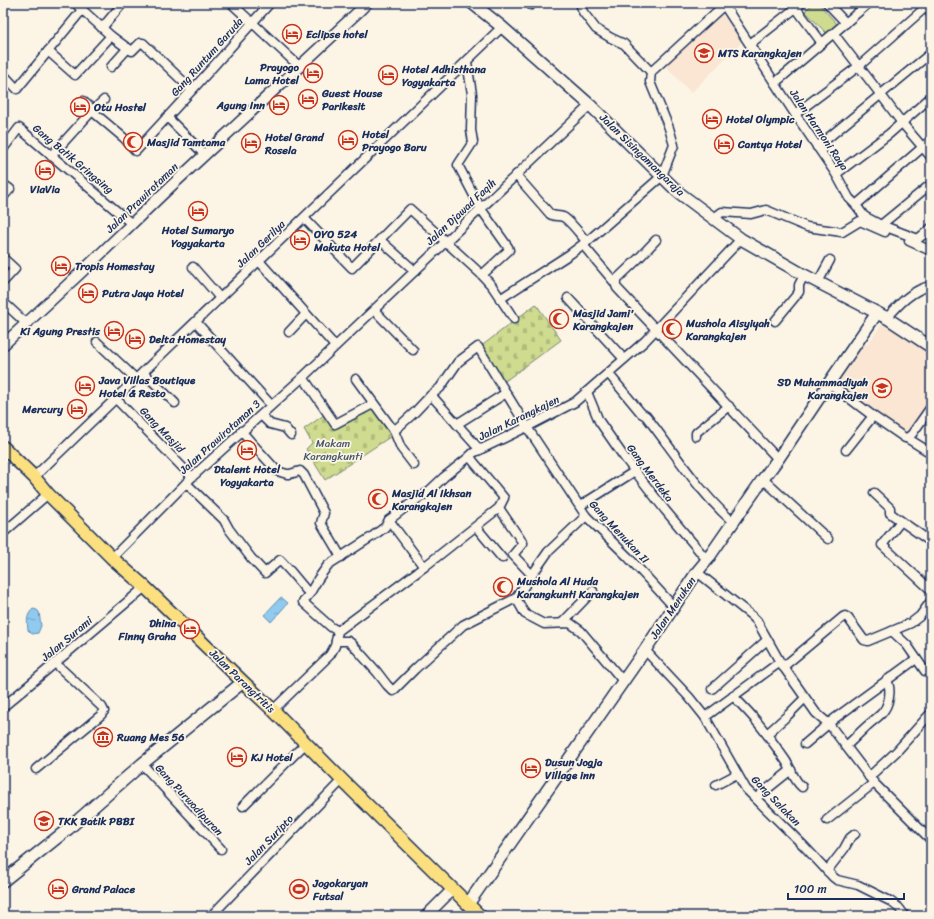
<svg xmlns="http://www.w3.org/2000/svg" width="934" height="919" viewBox="0 0 934 919" font-family="Sriracha,sans-serif">
	<style>
		.built { fill: #fae6d3 }
		.grass { fill: #cfdb8e; stroke: #758576 }
		.cemetery { fill: url(#cemetery-stones); stroke: #758576 }
		.water { fill: url(#water-ripples); stroke: #618cb5 }
		.lines { fill: none; stroke-linecap: round; stroke-linejoin: round }
		.minor-casing { stroke: #1b2f5e; stroke-width: 11 }
		.tertiary-casing { stroke: #1b2f5e; stroke-width: 13 }
		.secondary-casing { stroke: #1b2f5e; stroke-width: 14 }
		.primary-casing { stroke: #1b2f5e; stroke-width: 15 }
		.minor { stroke: #fcf5e5; stroke-width: 8 }
		.tertiary { stroke: #fcf5e5; stroke-width: 10 }
		.secondary { stroke: #fcf5e5; stroke-width: 11 }
		.primary { stroke: #fce080; stroke-width: 12 }
		.labels { text-anchor: middle; dominant-baseline: central; stroke-width: 3.5; stroke-linejoin: round; paint-order: stroke }
		.poi-label { font-size: 11px; font-weight: bold; fill: #1b2f5e; stroke: #fcf5e5; text-anchor: start }
		.street-label { font-size: 11px; fill: #1b2f5e; stroke: #fcf5e5 }
		.park-label { font-size: 11px; fill: #485a6a; stroke: #fcf5e5 }
	</style>
	<defs>
		<pattern id="cemetery-stones" width="16" height="16" patternUnits="userSpaceOnUse"><rect width="16" height="16" fill="#cfdb8e"/><path d="M2 7V4a2 2 0 0 1 4 0v3zM10 15v-3a2 2 0 0 1 4 0v3z" fill="#b1bc7d"/></pattern>
		<pattern id="water-ripples" width="26" height="14" patternUnits="userSpaceOnUse"><rect width="26" height="14" fill="#90caef"/><path d="M2 4q2-2 4 0t4 0M15 11q2-2 4 0t4 0" fill="none" stroke="#75a4c5"/></pattern>
	</defs>
	<rect width="100%" height="100%" fill="#fcf5e5"/>
	<filter id="ink" filterUnits="userSpaceOnUse"><feTurbulence type="fractalNoise" baseFrequency=".025" numOctaves="2"/><feDisplacementMap in="SourceGraphic" scale="8" xChannelSelector="R" yChannelSelector="G"/><feConvolveMatrix kernelMatrix="1 2 1 2 8 2 1 2 1" color-interpolation-filters="sRGB"/></filter>
	<g filter="url(#ink)">
		<g class="built">
			<path d="M719,10l24,31 -52,52 -26,-28z"/>
			<path d="M884,321l47,33v49l-24,34 -75,-53 31,-42 4,3z"/>
		</g>
		<path class="grass" d="M813,3h5l19,21 -11,9 -21,-22z"/>
		<g class="cemetery">
			<path d="M536,304l25,36 -60,44 -22,-36z"/>
			<path d="M372,404l21,31 -68,45 -19,-31 6,-6 -8,-14 20,-14 10,13z"/>
		</g>
		<g class="water">
			<path d="M281,597l7,6 -17,19 -7,-7z"/>
			<path d="M33,609l4,1 2,2 2,14 -3,7 -6,1 -4,-4c-1,-8 -2,-15 5,-21z"/>
		</g>
		<g class="lines">
			<g class="minor-casing">
				<g id="minor">
					<path d="M75,3l36,33 19,14 2,1 8,-8h3l49,47"/>
					<path d="M231,3l69,64"/>
					<path d="M530,3l1,2"/>
					<path d="M580,3l3,9 13,17 15,9 13,6 27,28"/>
					<path d="M726,3l-2,2 71,109 41,60 13,24 7,7 8,11 17,9 37,14 13,-11"/>
					<path d="M827,3l19,20"/>
					<path d="M925,3l6,11"/>
					<path d="M796,8l26,35"/>
					<path d="M102,28l21,-25"/>
					<path d="M834,34l47,61 21,28 29,34"/>
					<path d="M750,44l52,-41"/>
					<path d="M48,51l27,24 36,-39"/>
					<path d="M467,62l5,32 -1,36 2,12 -15,23 23,44 27,38 1,3 -27,25"/>
					<path d="M111,67l17,-19"/>
					<path d="M3,74l14,15 65,-79"/>
					<path d="M775,83l94,-80"/>
					<path d="M83,101l10,9"/>
					<path d="M92,111l12,-11"/>
					<path d="M795,114l64,-48 68,-60"/>
					<path d="M167,117l38,38"/>
					<path d="M817,147l114,-94"/>
					<path d="M3,149l16,-21 113,96"/>
					<path d="M51,156l41,-45 32,27 12,13 58,-63 76,-85"/>
					<path d="M836,174l53,-40 42,-37"/>
					<path d="M516,175l34,39c4,3 9,1 13,3 7,3 18,19 24,25"/>
					<path d="M3,184l7,5 -7,8"/>
					<path d="M856,205l75,-65"/>
					<path d="M304,218l48,50 58,-59 72,66 10,11 22,33"/>
					<path d="M714,218l8,-6 29,2 15,-4 41,17 35,5 18,-11 25,11"/>
					<path d="M881,225l50,-41"/>
					<path d="M380,240l35,31"/>
					<path d="M656,240l-17,18 -21,20 -3,5 2,5 161,171"/>
					<path d="M909,241l22,10"/>
					<path d="M583,245l32,38"/>
					<path d="M3,258l12,11 -12,13"/>
					<path d="M259,261l76,85"/>
					<path d="M193,267l27,31"/>
					<path d="M818,282l12,-22"/>
					<path d="M568,298l56,61"/>
					<path d="M500,299l70,-45 20,-15 72,-63 12,-31 -5,-17 -19,-46 1,-10 73,-67 -1,-2"/>
					<path d="M3,302l24,22"/>
					<path d="M374,310l39,40"/>
					<path d="M887,318c12,-14 26,-29 44,-32"/>
					<path d="M775,321l24,-29v-7l5,-10"/>
					<path d="M196,322l75,83"/>
					<path d="M289,332l17,-18"/>
					<path d="M97,342l39,37"/>
					<path d="M143,372l32,31"/>
					<path d="M608,373l33,40 5,3c28,36 53,76 87,106"/>
					<path d="M303,377l32,47 38,-20"/>
					<path d="M356,379l38,52 7,17 13,17"/>
					<path d="M829,383l44,33 32,22h2l5,-4 19,-27"/>
					<path d="M587,392l12,29 25,36 41,53 42,50"/>
					<path d="M431,395l49,55"/>
					<path d="M116,399l76,78"/>
					<path d="M261,415l9,9 15,4 6,7"/>
					<path d="M457,424l49,-31"/>
					<path d="M241,431l36,40 10,3h3l10,-3 4,4 20,38 -3,10 20,34"/>
					<path d="M394,431l21,-19 16,-17 9,-7 18,-26 20,-15 49,80 59,89 42,41 46,50"/>
					<path d="M696,436v-3l2,-2 31,-25"/>
					<path d="M907,438l24,15"/>
					<path d="M846,450l27,-34"/>
					<path d="M34,477l468,-450"/>
					<path d="M763,479l65,60"/>
					<path d="M186,483l38,37 5,9 22,29 14,15 15,-13 11,12 15,18 4,3 -7,9 28,25 7,4"/>
					<path d="M874,493l16,15v5l11,8 30,21"/>
					<path d="M580,506l55,-35"/>
					<path d="M499,508l24,35 -10,12 19,20"/>
					<path d="M586,516l-38,36 -32,46 9,16 19,10 26,-1 11,8 42,50"/>
					<path d="M389,520l35,47"/>
					<path d="M901,521l-19,24 49,45"/>
					<path d="M476,527l26,31"/>
					<path d="M3,533l45,-39"/>
					<path d="M112,558l80,-81 111,-100 287,-272"/>
					<path d="M697,572l55,44 5,5 23,41 36,51 13,11 45,59 57,57"/>
					<path d="M310,593l8,-14 10,-14 45,-29 12,-9 4,-7 21,-16 18,-12 16,-15 25,-20 4,-4 54,-26 48,-25 70,-61 96,-102"/>
					<path d="M562,623l31,-32"/>
					<path d="M892,631l15,14 18,26"/>
					<path d="M336,641h12l4,3 25,28 10,13 6,6 22,-22 48,-44 53,-27"/>
					<path d="M645,650l44,47 16,20 41,72 58,57 29,31 4,3 21,5 32,16 9,7 6,8"/>
					<path d="M783,667l60,-50 2,-1 3,2 16,22 4,1 24,-10 19,-8 9,-7 11,-15"/>
					<path d="M712,689l55,-49"/>
					<path d="M733,696c9,9 18,18 25,27 10,12 19,25 28,38 5,8 8,20 16,26"/>
					<path d="M3,707l142,-120"/>
					<path d="M273,710l57,-55 5,-9 3,-15 86,-64 75,-59 5,-10 -31,-37 -3,-5"/>
					<path d="M705,717l75,-55"/>
					<path d="M767,734l21,-19 17,-17"/>
					<path d="M805,744l29,-25 82,-60"/>
					<path d="M846,746c7,-6 13,-13 20,-19 5,-5 10,-8 15,-13 8,-8 11,-23 6,-34"/>
					<path d="M142,764l79,85"/>
					<path d="M36,769l65,-54 3,-4 -2,-4 -47,-44"/>
					<path d="M869,777l28,-26 34,-38"/>
					<path d="M716,785l21,-11"/>
					<path d="M756,798l35,-28"/>
					<path d="M243,806l63,-63"/>
					<path d="M827,820l47,-37"/>
					<path d="M827,871l17,-22 6,-11 5,-4"/>
					<path d="M211,916l131,-136"/>
				</g>
			</g>
			<g class="tertiary-casing">
				<g id="tertiary">
					<path d="M3,345l87,-81 79,-76 189,-176 9,-9"/>
					<path d="M426,916l27,-27"/>
				</g>
			</g>
			<g class="secondary-casing">
				<g id="secondary">
					<path d="M472,3l30,24 88,78 88,87 63,47 63,36 83,43 44,29"/>
					<path d="M3,881l65,-52 74,-65 101,-82"/>
					<path d="M468,904l177,-254 52,-78 10,-12 56,-81 15,-20 51,-76 48,-70"/>
				</g>
			</g>
			<g class="primary-casing">
				<path id="primary" d="M3,447l31,30 14,17 64,64 33,29 98,95 30,28 69,70 138,136"/>
			</g>
			<use href="#minor" class="minor"/>
			<use href="#tertiary" class="tertiary"/>
			<use href="#secondary" class="secondary"/>
			<use href="#primary" class="primary"/>
		</g>
	</g>
	<defs>
		<g id="hotel-ring" transform="scale(1)"><circle r="9.5" fill="#fcf5e5" stroke="#c8321e" stroke-width="1.5"/><path d="M-6-4.5h1.5V1H6V5H4.5V3h-9V5H-6ZM-4 0a1.8 1.8 0 1 1 3.6 0ZM.5 0V-2.5h3Q6-2.5 6 0Z" fill="#c8321e"/></g>
		<g id="school-ring" transform="scale(1)"><circle r="9.5" fill="#fcf5e5" stroke="#c8321e" stroke-width="1.5"/><path d="M0-5L7-2L0 1L-7-2ZM-4 1L0 2.5L4 1V4Q0 6-4 4Z" fill="#c8321e"/></g>
		<g id="mosque-ring" transform="scale(1)"><circle r="9.5" fill="#fcf5e5" stroke="#c8321e" stroke-width="1.5"/><path d="M3.5-4.9A6 6 0 1 0 3.5 4.9A5 5 0 1 1 3.5-4.9Z" fill="#c8321e"/></g>
		<g id="museum-ring" transform="scale(1)"><circle r="9.5" fill="#fcf5e5" stroke="#c8321e" stroke-width="1.5"/><path d="M0-6L6-3V-2H-6V-3ZM-5-1h2V3h-2ZM-1-1h2V3h-2ZM3-1h2V3H3ZM-6 4H6V6H-6Z" fill="#c8321e"/></g>
		<g id="stadium-ring" transform="scale(1)"><circle r="9.5" fill="#fcf5e5" stroke="#c8321e" stroke-width="1.5"/><path d="M0-5a6.5 5 0 1 0 0 10a6.5 5 0 1 0 0-10ZM-3.5-1.8h7v3.6h-7Z" fill="#c8321e"/></g>
	</defs>
	<g fill-rule="evenodd">
		<use href="#hotel-ring" x="292" y="34"/>
		<use href="#school-ring" x="704" y="53"/>
		<use href="#hotel-ring" x="313" y="73"/>
		<use href="#hotel-ring" x="388" y="75"/>
		<use href="#hotel-ring" x="308" y="99"/>
		<use href="#hotel-ring" x="279" y="105"/>
		<use href="#hotel-ring" x="80" y="107"/>
		<use href="#hotel-ring" x="712" y="119"/>
		<use href="#hotel-ring" x="348" y="140"/>
		<use href="#mosque-ring" x="133" y="142"/>
		<use href="#hotel-ring" x="251" y="143"/>
		<use href="#hotel-ring" x="724" y="144"/>
		<use href="#hotel-ring" x="45" y="170"/>
		<use href="#hotel-ring" x="198" y="211"/>
		<use href="#hotel-ring" x="300" y="240"/>
		<use href="#hotel-ring" x="61" y="266"/>
		<use href="#hotel-ring" x="88" y="293"/>
		<use href="#mosque-ring" x="559" y="319"/>
		<use href="#mosque-ring" x="672" y="329"/>
		<use href="#hotel-ring" x="114" y="331"/>
		<use href="#hotel-ring" x="135" y="339"/>
		<use href="#hotel-ring" x="85" y="386"/>
		<use href="#school-ring" x="882" y="388"/>
		<use href="#hotel-ring" x="77" y="409"/>
		<use href="#hotel-ring" x="247" y="450"/>
		<use href="#mosque-ring" x="378" y="499"/>
		<use href="#mosque-ring" x="503" y="587"/>
		<use href="#hotel-ring" x="190" y="629"/>
		<use href="#museum-ring" x="103" y="737"/>
		<use href="#hotel-ring" x="237" y="757"/>
		<use href="#hotel-ring" x="531" y="768"/>
		<use href="#school-ring" x="44" y="821"/>
		<use href="#hotel-ring" x="58" y="889"/>
		<use href="#stadium-ring" x="299" y="889"/>
	</g>
	<g class="labels">
		<g class="poi-label">
			<text x="306" y="34">Eclipse hotel</text>
			<text x="718" y="53">MTS Karangkajen</text>
			<text x="299" y="67" text-anchor="end">Prayogo<tspan x="299" dy="13">Lama Hotel</tspan></text>
			<text x="402" y="69">Hotel Adhisthana<tspan x="402" dy="13">Yogyakarta</tspan></text>
			<text x="322" y="93">Guest House<tspan x="322" dy="13">Parikesit</tspan></text>
			<text x="265" y="105" text-anchor="end">Agung Inn</text>
			<text x="94" y="107">Otu Hostel</text>
			<text x="726" y="119">Hotel Olympic</text>
			<text x="362" y="134">Hotel<tspan x="362" dy="13">Prayogo Baru</tspan></text>
			<text x="265" y="137">Hotel Grand<tspan x="265" dy="13">Rosela</tspan></text>
			<text x="147" y="142">Masjid Tamtama</text>
			<text x="738" y="144">Cantya Hotel</text>
			<text x="45" y="189" text-anchor="middle">ViaVia</text>
			<text x="198" y="230" text-anchor="middle">Hotel Sumaryo<tspan x="198" dy="13">Yogyakarta</tspan></text>
			<text x="314" y="234">OYO 524<tspan x="314" dy="13">Makuta Hotel</tspan></text>
			<text x="75" y="266">Tropis Homestay</text>
			<text x="102" y="293">Putra Jaya Hotel</text>
			<text x="573" y="313">Masjid Jami'<tspan x="573" dy="13">Karangkajen</tspan></text>
			<text x="686" y="323">Mushola Aisyiyah<tspan x="686" dy="13">Karangkajen</tspan></text>
			<text x="100" y="331" text-anchor="end">Ki Agung Prestis</text>
			<text x="149" y="339">Delta Homestay</text>
			<text x="99" y="380">Java Villas Boutique<tspan x="99" dy="13">Hotel &amp; Resto</tspan></text>
			<text x="868" y="382" text-anchor="end">SD Muhammadiyah<tspan x="868" dy="13">Karangkajen</tspan></text>
			<text x="63" y="409" text-anchor="end">Mercury</text>
			<text x="247" y="469" text-anchor="middle">Dtalent Hotel<tspan x="247" dy="13">Yogyakarta</tspan></text>
			<text x="392" y="493">Masjid Al Ikhsan<tspan x="392" dy="13">Karangkajen</tspan></text>
			<text x="517" y="581">Mushola Al Huda<tspan x="517" dy="13">Karangkunti Karangkajen</tspan></text>
			<text x="176" y="623" text-anchor="end">Dhina<tspan x="176" dy="13">Finny Graha</tspan></text>
			<text x="117" y="737">Ruang Mes 56</text>
			<text x="251" y="757">KJ Hotel</text>
			<text x="545" y="762">Dusun Jogja<tspan x="545" dy="13">Village inn</tspan></text>
			<text x="58" y="821">TKK Batik PBBI</text>
			<text x="313" y="883">Jogokaryan<tspan x="313" dy="13">Futsal</tspan></text>
			<text x="72" y="889">Grand Palace</text>
		</g>
		<g class="street-label">
			<text transform="translate(207 57) rotate(-48)">Gang Runtum Garuda</text>
			<text transform="translate(819 130) rotate(56)">Jalan Harmoni Raya</text>
			<text transform="translate(642 155) rotate(44)">Jalan Sisingamangaraja</text>
			<text transform="translate(73 159) rotate(40)">Gang Batik Gringsing</text>
			<text transform="translate(142 198) rotate(-44)">Jalan Prawirotaman</text>
			<text transform="translate(461 212) rotate(-43)">Jalan Djawad Faqih</text>
			<text transform="translate(261 244) rotate(-44)">Jalan Gerilya</text>
			<text transform="translate(519 418) rotate(-26)">Jalan Karangkajen</text>
			<text transform="translate(162 430) rotate(46)">Gang Masjid</text>
			<text transform="translate(220 437) rotate(-42)">Jalan Prawirotaman 3</text>
			<text transform="translate(650 473) rotate(53)">Gang Merdeka</text>
			<text transform="translate(619 532) rotate(47)">Gang Menukan II</text>
			<text transform="translate(673 608) rotate(-56)">Jalan Menukan</text>
			<text transform="translate(67 639) rotate(-40)">Jalan Surami</text>
			<text transform="translate(242 681) rotate(44)">Jalan Parangtritis</text>
			<text transform="translate(189 800) rotate(47)">Gang Purwodipuran</text>
			<text transform="translate(776 801) rotate(46)">Gang Salakan</text>
			<text transform="translate(269 840) rotate(-46)">Jalan Suripto</text>
		</g>
		<g class="park-label">
			<text x="333" y="443">Makam<tspan x="333" dy="13">Karangkunti</tspan></text>
		</g>
	</g>
	<rect width="934" height="919" fill="none" stroke="#fcf5e5" stroke-width="16"/>
	<rect x="8" y="8" width="918" height="903" fill="none" stroke="#1b2f5e" stroke-width="1.5" filter="url(#ink)"/>
	<path d="M788 893v6h116v-6" fill="none" stroke="#1b2f5e" stroke-width="2"/>
	<text x="794" y="893" font-size="12" fill="#1b2f5e" stroke="#fcf5e5" stroke-width="3" paint-order="stroke">100 m</text>
</svg>
